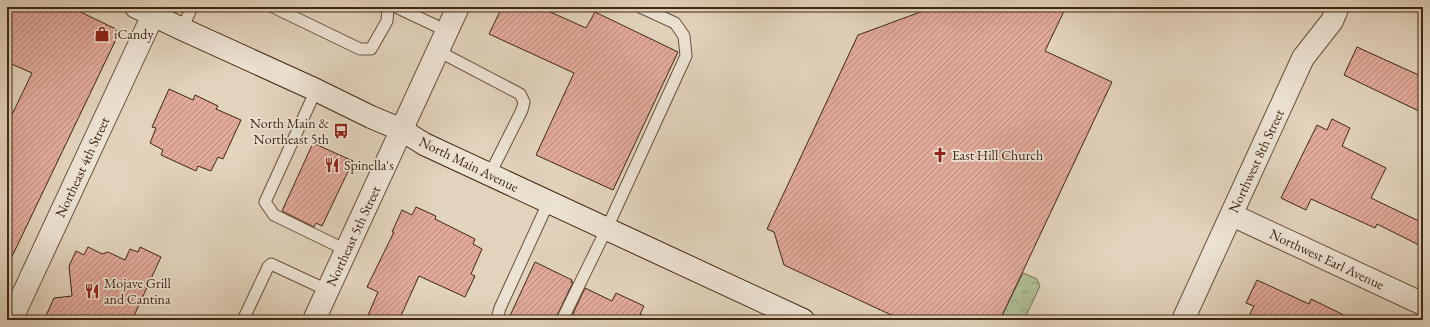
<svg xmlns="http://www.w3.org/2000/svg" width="1430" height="327" viewBox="0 0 1430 327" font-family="'EB Garamond',serif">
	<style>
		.park { fill: url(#park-crowns); stroke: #787253 }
		.building { fill: url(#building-hatch); stroke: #402712 }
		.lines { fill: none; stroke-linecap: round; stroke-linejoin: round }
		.lane-casing { stroke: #68523c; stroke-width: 13 }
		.street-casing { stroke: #68523c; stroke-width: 24 }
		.secondary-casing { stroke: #402712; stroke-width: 24 }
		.lane { stroke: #ece2d3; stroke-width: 11 }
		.street { stroke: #ece2d3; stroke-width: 22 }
		.secondary { stroke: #ece2d3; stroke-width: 22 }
		.labels { text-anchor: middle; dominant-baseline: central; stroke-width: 3.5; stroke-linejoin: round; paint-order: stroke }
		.poi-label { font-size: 14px; fill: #402712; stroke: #ece2d3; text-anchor: start }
		.street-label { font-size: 14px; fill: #402712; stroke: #ece2d3 }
	</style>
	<defs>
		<pattern id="park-crowns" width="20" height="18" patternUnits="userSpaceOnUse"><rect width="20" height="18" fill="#afbe94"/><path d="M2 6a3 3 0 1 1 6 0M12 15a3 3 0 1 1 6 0" fill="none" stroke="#909a77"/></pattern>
		<pattern id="building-hatch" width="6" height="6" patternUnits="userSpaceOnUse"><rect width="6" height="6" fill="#e1a99a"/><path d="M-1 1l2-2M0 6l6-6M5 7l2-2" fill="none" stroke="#b88a7c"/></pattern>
	</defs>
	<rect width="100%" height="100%" fill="#e2d3bc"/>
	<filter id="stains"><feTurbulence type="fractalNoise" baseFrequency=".005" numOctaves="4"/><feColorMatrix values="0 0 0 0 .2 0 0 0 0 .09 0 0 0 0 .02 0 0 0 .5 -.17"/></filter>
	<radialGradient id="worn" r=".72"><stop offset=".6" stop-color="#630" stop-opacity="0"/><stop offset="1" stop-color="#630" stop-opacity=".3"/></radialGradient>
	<path class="park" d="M1023,273l14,6 3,7 -16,34h-24z"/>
	<g class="building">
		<path d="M7,7h63l50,24 -113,236v-142l25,-52 -25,-11z"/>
		<path d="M502,7h37l47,21 9,-16 83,40 -65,138 -77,-35 38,-82 -85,-39z"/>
		<path d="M934,7h132l-21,44 67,31 -112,238h-98l-118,-55 -10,-33 -7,-3 91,-194z"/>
		<path d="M1357,47l66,30v36l-79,-38z"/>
		<path d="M169,89l24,11 2,-5 23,11 -2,3 25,11 -18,39 -5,-2 -7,14 -13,-5 -2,5 -35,-16 2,-5 -13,-7 6,-15 -4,-1z"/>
		<path d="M1332,119l18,9 -8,18 44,22 -15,30 52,25v24l-46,-23 -2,4 -64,-29 -5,11 -25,-12 36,-73 10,5z"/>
		<path d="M313,143l40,18 -31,65 -6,-3 -2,4 -32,-16z"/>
		<path d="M416,207l20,9 -1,3 40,20 -2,5 9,5 -11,25 4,2 -10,21 -46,-21 -20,44h-33l12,-28 -11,-5 27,-55h-2l10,-22 10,5z"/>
		<path d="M88,247l14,7 6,-2 17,8 5,-11 8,3 2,-5 21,10 -29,63h-88l10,-22 18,-2 -3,-30 7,-15 8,4z"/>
		<path d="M535,262l37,18 -1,2h2l-18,38h-47z"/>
		<path d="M1257,280l52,24 2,-5 43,21h-107l7,-14 -8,-3z"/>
		<path d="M585,288l27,13 4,-8 28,13 -4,8 13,6h-83z"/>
	</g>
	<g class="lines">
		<g class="lane-casing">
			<g id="lane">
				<path d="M273,7l87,42h11l16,-28 1,-14"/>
				<path d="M396,7l51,24"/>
				<path d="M182,29l10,-22"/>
				<path d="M438,51l82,43 4,8 -2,8 -32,64"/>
				<path d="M316,90l-51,112 9,13 72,35"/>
				<path d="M243,320l25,-53 3,-3 56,26"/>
				<path d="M498,320v-5l2,-7 49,-107"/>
				<path d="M562,320l45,-92 79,-172 -2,-20 -9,-13 -35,-16"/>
			</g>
		</g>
		<g class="street-casing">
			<g id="street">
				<path d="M1232,215l191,89"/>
				<path d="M11,320l142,-305"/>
				<path d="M314,320l144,-313"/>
				<path d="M1183,320l120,-262 29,-37 6,-14"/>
			</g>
		</g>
		<g class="secondary-casing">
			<path id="secondary" d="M136,7l46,22 134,61 55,27 31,13 22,14 379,176"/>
		</g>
		<use href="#lane" class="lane"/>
		<use href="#street" class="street"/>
		<use href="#secondary" class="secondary"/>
	</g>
	<defs>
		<g id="shop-bare" transform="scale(1.2)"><path d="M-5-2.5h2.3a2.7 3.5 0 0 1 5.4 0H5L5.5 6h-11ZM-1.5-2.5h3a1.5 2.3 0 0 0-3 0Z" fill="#8f2418" stroke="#ece2d3" stroke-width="2.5" paint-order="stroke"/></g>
		<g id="bus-bare" transform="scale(1.2)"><path d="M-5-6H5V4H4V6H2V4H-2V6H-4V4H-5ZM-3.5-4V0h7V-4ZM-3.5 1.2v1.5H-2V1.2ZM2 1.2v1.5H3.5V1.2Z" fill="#8f2418" stroke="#ece2d3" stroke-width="2.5" paint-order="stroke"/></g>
		<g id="church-bare" transform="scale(1.2)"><path d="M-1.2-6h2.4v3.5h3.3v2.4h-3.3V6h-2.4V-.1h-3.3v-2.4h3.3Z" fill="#8f2418" stroke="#ece2d3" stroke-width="2.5" paint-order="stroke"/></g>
		<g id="restaurant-bare" transform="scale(1.2)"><path d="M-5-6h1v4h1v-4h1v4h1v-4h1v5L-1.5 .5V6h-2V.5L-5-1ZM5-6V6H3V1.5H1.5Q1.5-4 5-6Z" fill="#8f2418" stroke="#ece2d3" stroke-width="2.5" paint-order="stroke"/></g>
	</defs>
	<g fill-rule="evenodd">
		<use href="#shop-bare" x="102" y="34"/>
		<use href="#bus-bare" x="341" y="131"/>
		<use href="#church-bare" x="940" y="155"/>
		<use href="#restaurant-bare" x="332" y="165"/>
		<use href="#restaurant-bare" x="92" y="291"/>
	</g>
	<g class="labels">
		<g class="poi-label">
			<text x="114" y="34">iCandy</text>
			<text x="329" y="123" text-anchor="end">North Main &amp;<tspan x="329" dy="16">Northeast 5th</tspan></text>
			<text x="952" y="155">East Hill Church</text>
			<text x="344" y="165">Spinella's</text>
			<text x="104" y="283">Mojave Grill<tspan x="104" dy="16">and Cantina</tspan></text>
		</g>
		<g class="street-label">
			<text transform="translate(1256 161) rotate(-65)">Northwest 8th Street</text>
			<text transform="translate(469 164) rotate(26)">North Main Avenue</text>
			<text transform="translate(82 167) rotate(-65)">Northeast 4th Street</text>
			<text transform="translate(353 236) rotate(-65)">Northeast 5th Street</text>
			<text transform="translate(1327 259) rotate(25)">Northwest Earl Avenue</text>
		</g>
	</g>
	<rect width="1430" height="327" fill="none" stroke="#e2d3bc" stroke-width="24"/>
	<rect x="8" y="8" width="1414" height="311" fill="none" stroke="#402712" stroke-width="2"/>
	<rect x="12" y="12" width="1406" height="303" fill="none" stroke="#402712"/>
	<rect width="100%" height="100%" filter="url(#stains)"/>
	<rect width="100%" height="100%" fill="url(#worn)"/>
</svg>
